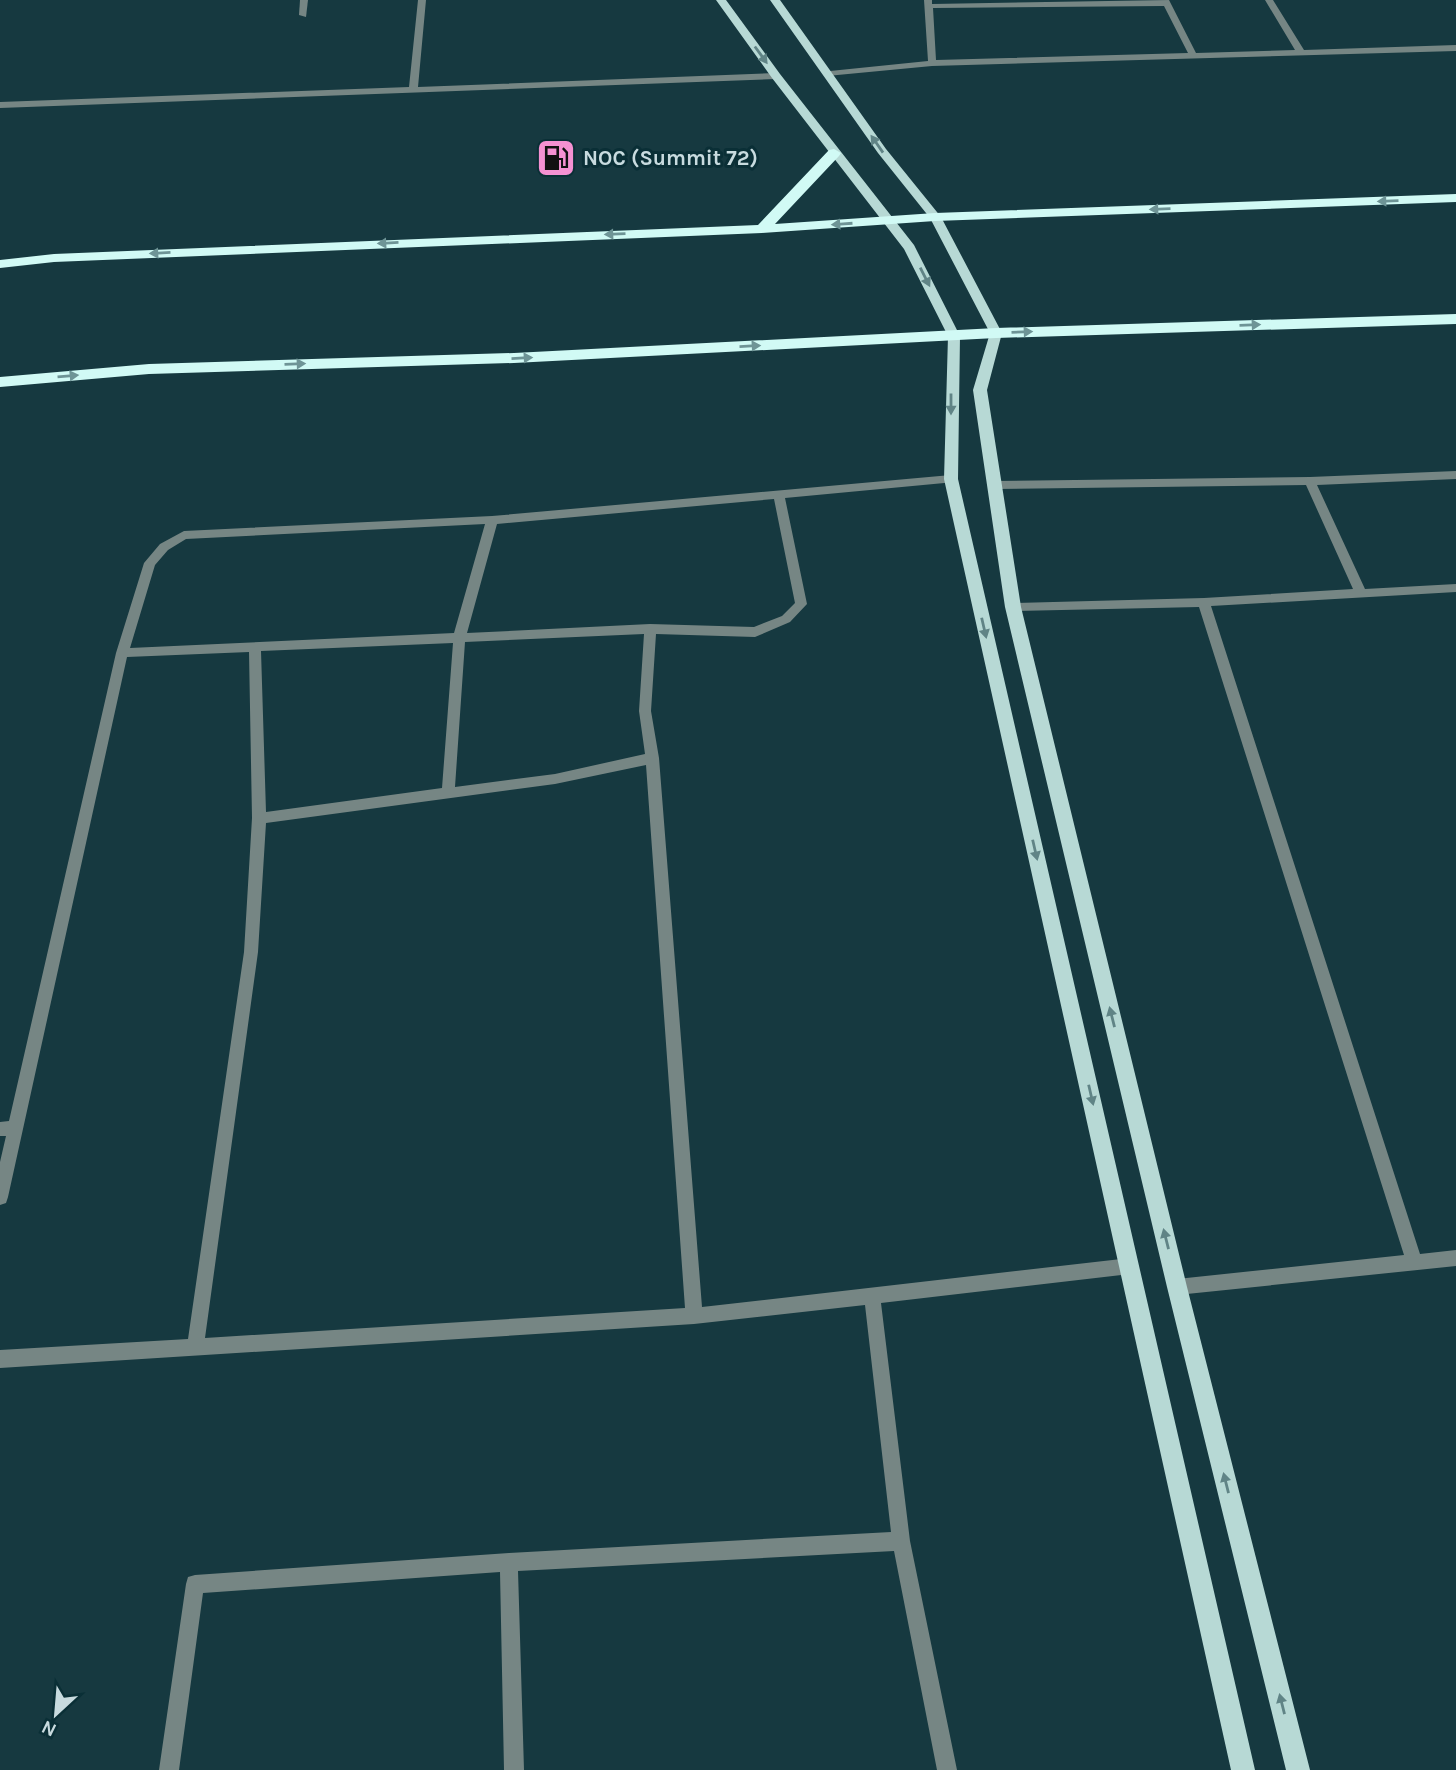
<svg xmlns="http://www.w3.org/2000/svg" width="1456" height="1770" viewBox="0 0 1456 1770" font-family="Karla,sans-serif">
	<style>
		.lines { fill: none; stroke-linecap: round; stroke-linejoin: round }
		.street { fill: #768684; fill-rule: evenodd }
		.primary { fill: #b7d9d5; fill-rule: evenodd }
		.highway { fill: #d1faf5; fill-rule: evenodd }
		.oneway { fill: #608486 }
		.oneway2 { fill: #6e9496 }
		.labels { text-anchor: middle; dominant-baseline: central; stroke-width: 6; stroke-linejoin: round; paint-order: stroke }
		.far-poi-label { font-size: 21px; font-weight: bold; fill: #c8dbdf; stroke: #0a2f36; text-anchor: start }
	</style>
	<rect width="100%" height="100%" fill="#163940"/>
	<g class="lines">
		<g class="street">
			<path d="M300,0h8l-2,17 -7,-2z"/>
			<path d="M418,0h8l-8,87 358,-14 4,3 -4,3 -776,29v-6l409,-15z"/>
			<path d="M924,0h8v4l237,-4 27,53 99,-3 -30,-50h8l31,50 152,-5v6l-524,15 -105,10v-4l3,-1 98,-10zM1164,6l24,47 -252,7 -3,-52z"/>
			<path d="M1456,471v8l-139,6 48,104 91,-5v8l-245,14 209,648 36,-4v16l-279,29 -6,-2 -2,-6 2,-6 6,-2 227,-24 -205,-648 -186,4 -6,-4 6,-4 191,-5 149,-9 -47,-104 -311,4 -6,-4 6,-4 315,-4z"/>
			<path d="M951,475l6,4 -2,3 -170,16 22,106 -17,18 -35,15 -99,-3 -5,77 8,47 43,549 428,-49 6,2 2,6 -2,6 -6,2 -249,29 29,238 47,229h-20l-43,-219 -376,20 6,199h-20l-4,-198 -297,21 -24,177h-20l27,-186 2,-7 7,-2 314,-22 382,-21 -26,-227 -171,19 -694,44v-18l188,-11 56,-387 8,-134 -3,-166 -122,5 -119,540 -2,6 -6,2v-43l6,-26h-6v-14l9,-1 107,-468 28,-90 16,-19 24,-13 308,-15zM774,499l21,104 -13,13 -28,11 -104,-3 -183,9 30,-109zM485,524l-31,109 -324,15 25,-83 13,-15 18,-11zM644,634l-5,77 6,43 -90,20 -100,13 10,-145zM453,643l-11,145 -176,24 -5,-161zM646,765l39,543 -480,30 53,-386 8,-129 289,-39z"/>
		</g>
		<g class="primary">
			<path d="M716,0h10l54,74 134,171 46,91 -2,143 297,1291h-24l-287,-1291 4,-143 -44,-87 -132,-171z"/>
			<path d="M770,0h10l106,149 55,68 61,116 -15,57 34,217 166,680 123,483h-24l-119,-483 -162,-680 -32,-217 17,-57 -60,-115 -52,-65z"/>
		</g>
		<g class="highway">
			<path d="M834,149l7,4 -2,3 -64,68 160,-11 521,-19v8l-521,19 -173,12 -708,29 -54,6v-8l54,-6 704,-29 71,-75z"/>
			<path d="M1456,314v10l-460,14 -482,25 -365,11 -149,13v-10l149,-13 365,-11 482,-25z"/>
		</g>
	</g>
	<defs><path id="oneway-solid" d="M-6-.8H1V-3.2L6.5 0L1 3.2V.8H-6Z" transform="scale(1.75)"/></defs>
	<g class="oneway">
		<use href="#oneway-solid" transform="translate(761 55) rotate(54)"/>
		<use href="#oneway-solid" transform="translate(877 144) rotate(-125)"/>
		<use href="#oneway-solid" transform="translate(925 277) rotate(63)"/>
		<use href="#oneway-solid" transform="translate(951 404) rotate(90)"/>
		<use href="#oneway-solid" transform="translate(984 628) rotate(77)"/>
		<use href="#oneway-solid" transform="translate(1035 850) rotate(77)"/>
		<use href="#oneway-solid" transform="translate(1112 1017) rotate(-104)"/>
		<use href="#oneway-solid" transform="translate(1091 1095) rotate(77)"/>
		<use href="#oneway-solid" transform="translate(1166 1239) rotate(-104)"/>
		<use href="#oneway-solid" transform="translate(1226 1483) rotate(-104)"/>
		<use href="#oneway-solid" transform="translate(1282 1704) rotate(-104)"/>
	</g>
	<g class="oneway2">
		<use href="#oneway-solid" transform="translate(1388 201) rotate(178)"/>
		<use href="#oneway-solid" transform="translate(1160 209) rotate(178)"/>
		<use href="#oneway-solid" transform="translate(842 224) rotate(176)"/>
		<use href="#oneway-solid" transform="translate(615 234) rotate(178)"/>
		<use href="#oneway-solid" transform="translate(388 243) rotate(177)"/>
		<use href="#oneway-solid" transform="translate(160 253) rotate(177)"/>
		<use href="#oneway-solid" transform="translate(1250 325) rotate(-2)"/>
		<use href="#oneway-solid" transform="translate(1022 332) rotate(-2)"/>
		<use href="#oneway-solid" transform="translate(750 346) rotate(-3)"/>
		<use href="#oneway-solid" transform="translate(522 358) rotate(-3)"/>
		<use href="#oneway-solid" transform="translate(295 364) rotate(-2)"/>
		<use href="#oneway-solid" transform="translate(68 376) rotate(-5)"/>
	</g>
	<defs>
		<g id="fuel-square" transform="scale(2.0125)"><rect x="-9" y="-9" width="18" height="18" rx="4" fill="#f591d2" stroke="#0a2f36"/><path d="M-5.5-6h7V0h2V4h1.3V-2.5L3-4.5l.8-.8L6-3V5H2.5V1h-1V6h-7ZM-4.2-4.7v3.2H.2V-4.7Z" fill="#111"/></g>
	</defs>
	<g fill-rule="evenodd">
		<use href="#fuel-square" x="556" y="158"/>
	</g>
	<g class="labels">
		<g class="far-poi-label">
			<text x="583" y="158">NOC (Summit 72)</text>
		</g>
	</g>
	<g transform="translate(56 1714) rotate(206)" stroke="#0a2f36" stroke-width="5" paint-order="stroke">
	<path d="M0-5L12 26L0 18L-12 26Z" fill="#c8dbdf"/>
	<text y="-10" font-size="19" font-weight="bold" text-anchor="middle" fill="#c8dbdf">N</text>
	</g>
</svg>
